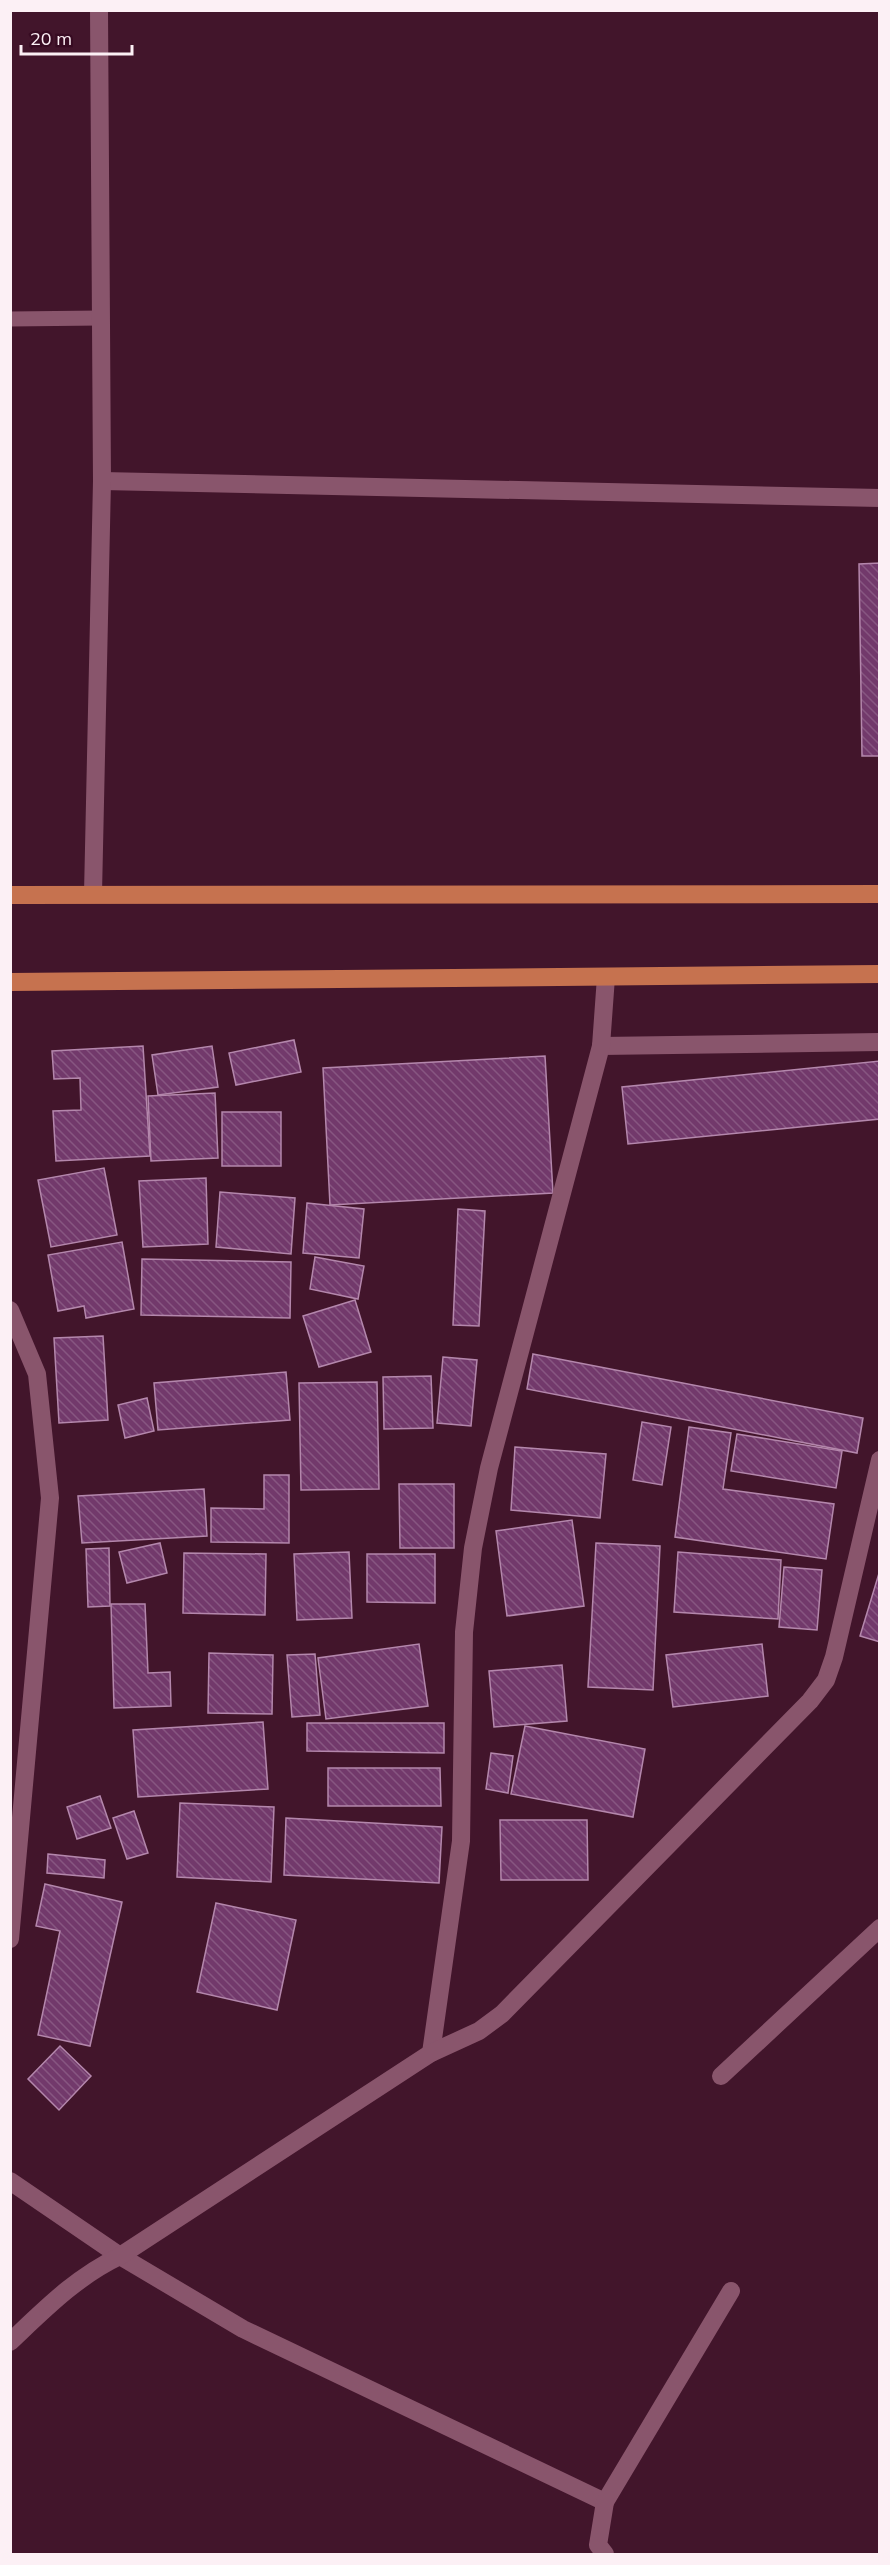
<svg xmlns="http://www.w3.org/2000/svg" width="890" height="2565" viewBox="0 0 890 2565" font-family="Mulish,sans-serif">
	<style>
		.building { fill: url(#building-back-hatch); stroke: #b487ac; stroke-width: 1.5 }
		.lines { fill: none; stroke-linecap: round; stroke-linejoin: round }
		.lane { stroke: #89556c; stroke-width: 15 }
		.street { stroke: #89556c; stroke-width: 18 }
		.primary { stroke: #c6724f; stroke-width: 18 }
	</style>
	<defs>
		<pattern id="building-back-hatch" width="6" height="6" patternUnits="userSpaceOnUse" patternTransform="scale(1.5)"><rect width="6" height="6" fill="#72396b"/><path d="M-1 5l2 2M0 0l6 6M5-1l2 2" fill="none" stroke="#875681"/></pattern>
	</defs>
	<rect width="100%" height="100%" fill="#42152b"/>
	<g class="building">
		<path d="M880,563v193h-18l-3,-192z"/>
		<path d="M294,1040l7,32 -65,13 -7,-32z"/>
		<path d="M143,1046l7,110 -94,5 -3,-50 28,-1 -1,-32 -26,1 -2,-28z"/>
		<path d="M212,1046l6,41 -60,8 -6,-40z"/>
		<path d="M545,1056l8,137 -223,12 -7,-137z"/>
		<path d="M880,1061v58l-252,25 -6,-57z"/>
		<path d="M215,1093l3,65 -67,3 -3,-65z"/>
		<rect x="222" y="1112" width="59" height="54"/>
		<path d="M104,1168l13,67 -66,12 -13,-67z"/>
		<path d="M206,1178l2,66 -65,3 -4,-66z"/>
		<path d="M220,1192l75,6 -4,56 -75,-7z"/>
		<path d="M307,1203l57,6 -5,49 -56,-5z"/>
		<path d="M458,1209l27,2 -6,115 -26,-1z"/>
		<path d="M122,1242l12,67 -48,9 -2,-12 -26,5 -10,-56z"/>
		<path d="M315,1257l49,9 -6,33 -48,-10z"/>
		<path d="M142,1259l149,3 -1,56 -149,-3z"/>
		<path d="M355,1300l16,52 -52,15 -16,-51z"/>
		<path d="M103,1336l5,84 -49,3 -5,-85z"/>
		<path d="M533,1354l330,64 -6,35 -330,-64z"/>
		<path d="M443,1357l34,3 -6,66 -34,-3z"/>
		<path d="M286,1372l4,48 -132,10 -4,-47z"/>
		<path d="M431,1376l2,52 -49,1 -1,-52z"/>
		<path d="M377,1382l2,107 -78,1 -2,-107z"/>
		<path d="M147,1398l7,33 -29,7 -7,-33z"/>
		<path d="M642,1422l29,5 -9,58 -29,-5z"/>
		<path d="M689,1427l42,6 -8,56 111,15 -8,55 -151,-22z"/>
		<path d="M737,1434l105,17 -6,37 -105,-17z"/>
		<path d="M515,1447l91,7 -6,64 -89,-8z"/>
		<path d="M264,1475h25v68l-78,-1v-34l53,1z"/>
		<path d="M399,1484h55v64h-54z"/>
		<path d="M204,1489l3,47 -125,7 -4,-47z"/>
		<path d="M572,1520l12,86 -77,10 -11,-85z"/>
		<path d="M160,1543l7,30 -40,10 -8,-31z"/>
		<path d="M596,1543l64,3 -7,144 -65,-3z"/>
		<path d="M109,1548l1,58 -22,1 -2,-58z"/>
		<path d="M349,1552l3,66 -55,2 -3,-66z"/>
		<path d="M678,1552l103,8 -3,59 -104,-7z"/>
		<path d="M184,1553l82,1 -1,61 -82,-2z"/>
		<path d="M367,1554h68v49l-68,-1z"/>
		<path d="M784,1567l38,3 -5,60 -38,-3z"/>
		<path d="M880,1570v72l-20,-6z"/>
		<path d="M111,1604h34l3,69 22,-1 1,34 -57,2z"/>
		<path d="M419,1644l9,62 -102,13 -8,-61z"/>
		<path d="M762,1644l6,52 -95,11 -7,-52z"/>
		<path d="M209,1653l64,2 -1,59 -64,-1z"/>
		<path d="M315,1654l5,61 -28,2 -5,-62z"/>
		<path d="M562,1665l5,56 -73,6 -5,-56z"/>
		<path d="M263,1722l5,67 -130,8 -5,-67z"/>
		<path d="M307,1723h137v30l-137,-2z"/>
		<path d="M525,1726l120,23 -12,68 -122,-23z"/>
		<path d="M491,1753l22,3 -5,37 -22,-4z"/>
		<path d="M328,1768h112l1,38h-113z"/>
		<path d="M100,1796l11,32 -34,11 -10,-32z"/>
		<path d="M180,1803l94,4 -3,75 -94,-5z"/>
		<path d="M134,1811l14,42 -21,6 -14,-41z"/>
		<path d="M286,1818l156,9 -3,56 -155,-8z"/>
		<path d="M500,1820h87l1,60h-87z"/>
		<path d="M48,1854l57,6 -1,18 -57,-5z"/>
		<path d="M45,1884l77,18 -32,144 -52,-11 22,-104 -24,-5z"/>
		<path d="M216,1903l80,17 -19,90 -80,-18z"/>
		<path d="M60,2046l31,30 -32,34 -31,-31z"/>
	</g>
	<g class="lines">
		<path class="lane" d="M10,319l91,-1"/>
		<g class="street">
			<path d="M102,481l778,17"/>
			<path d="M93,894l9,-413 -3,-471"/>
			<path d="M601,1046l279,-4"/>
			<path d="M10,1310l27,64 13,124 -40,441"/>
			<path d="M431,2053l30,-212 3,-209 9,-84 16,-80 112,-422 5,-69"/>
			<path d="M721,2076l159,-148"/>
			<path d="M10,2181l110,75 123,73 362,173"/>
			<path d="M10,2342c35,-33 66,-65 110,-86l311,-203 48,-22 23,-17 308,-313 16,-21 8,-23 46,-197"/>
			<path d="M605,2554l-7,-9 7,-43 126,-211"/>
		</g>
		<g class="primary">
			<path d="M10,895l870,-1"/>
			<path d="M10,982l870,-8"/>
		</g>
	</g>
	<rect width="890" height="2565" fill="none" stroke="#fcf0f5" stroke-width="24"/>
	<path d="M21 45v9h111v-9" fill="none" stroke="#fcf0f5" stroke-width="3"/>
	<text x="30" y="45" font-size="18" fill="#fcf0f5" stroke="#370b22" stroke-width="4.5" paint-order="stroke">20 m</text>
</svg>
